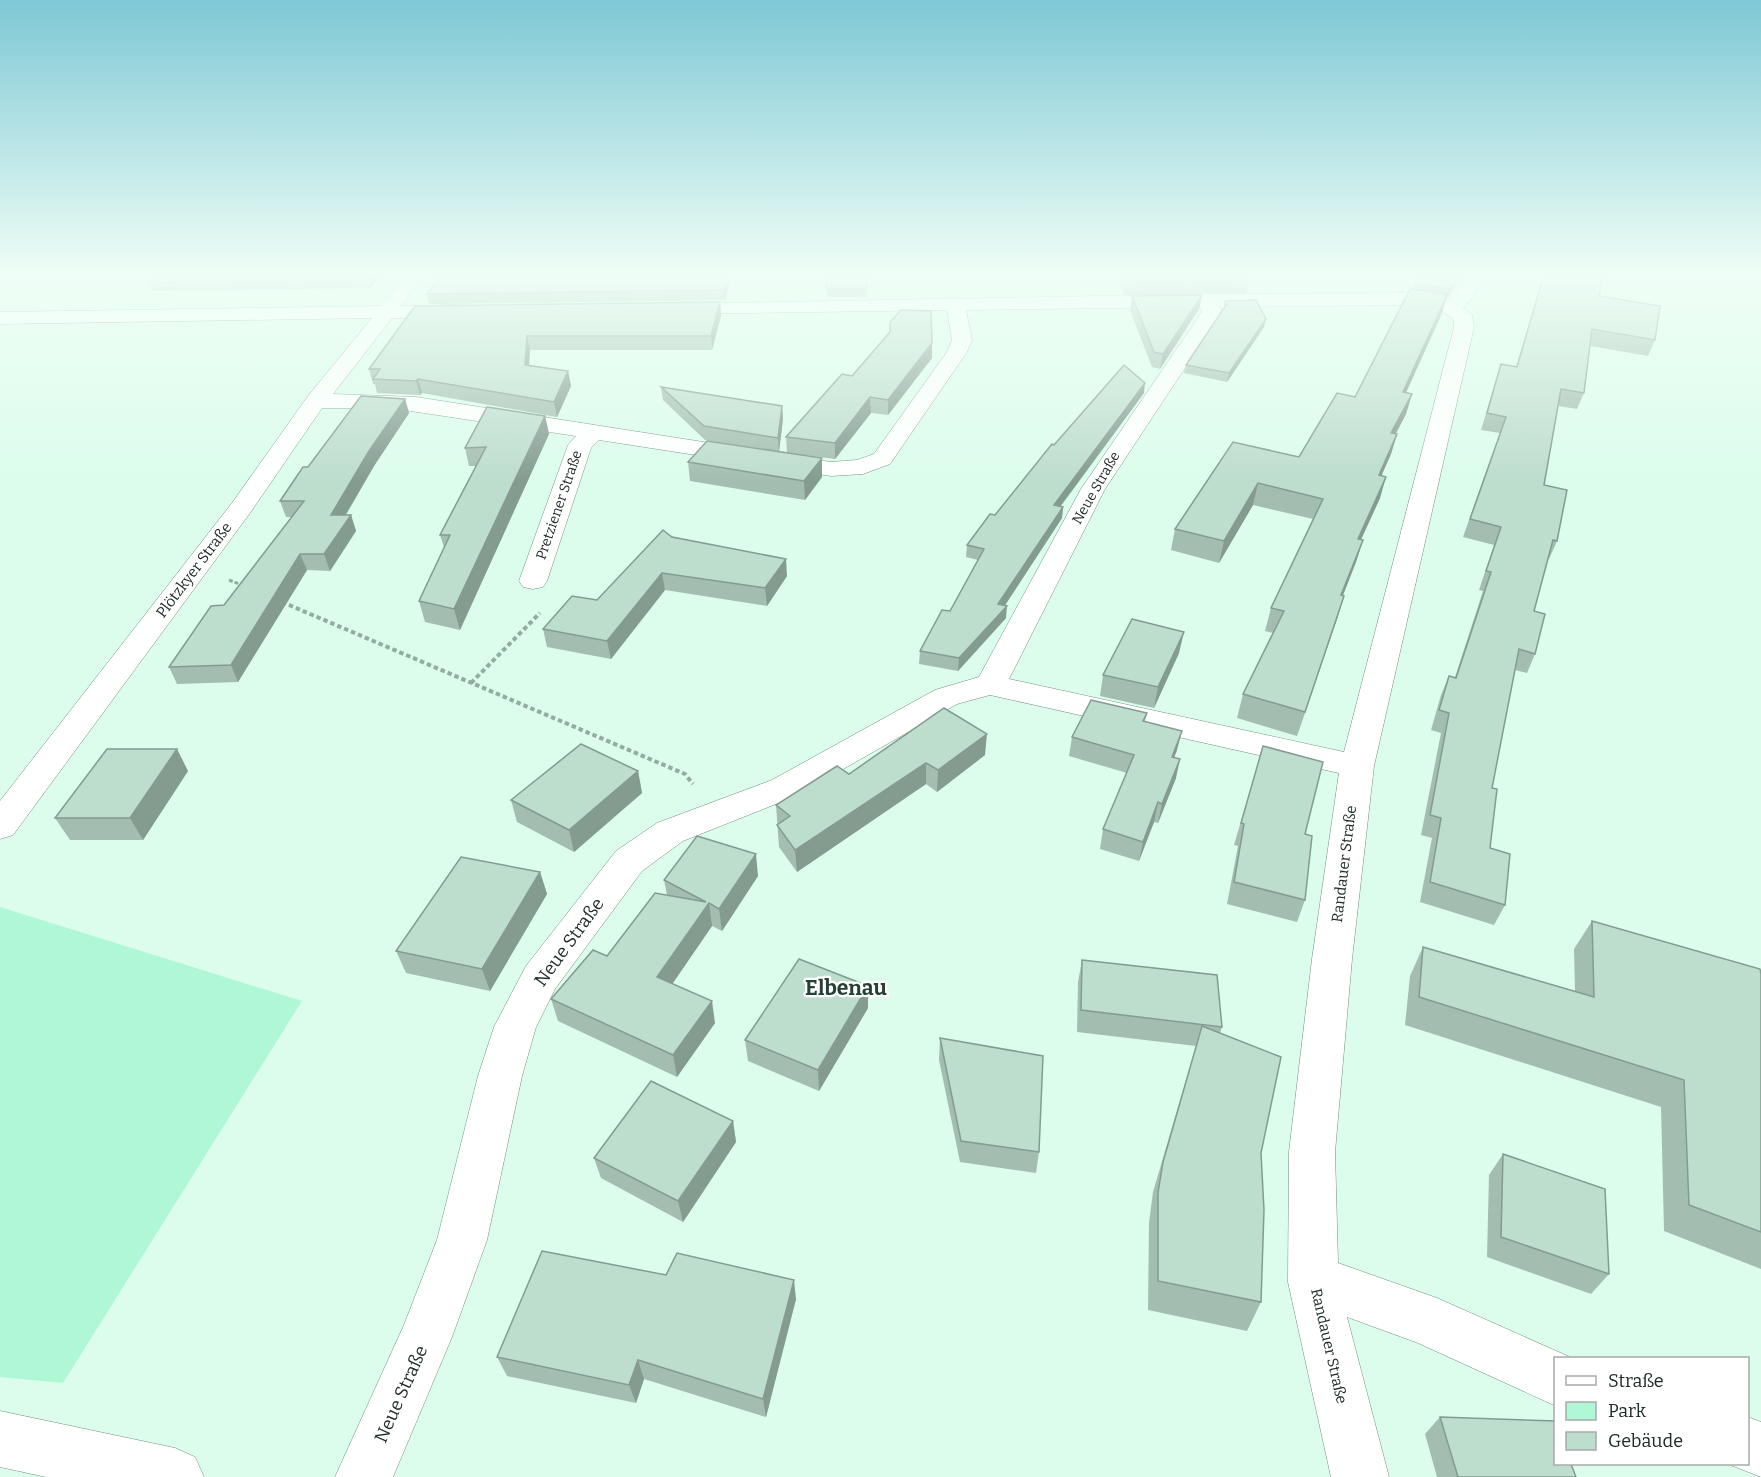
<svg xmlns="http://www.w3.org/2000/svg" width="1761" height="1477" viewBox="0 0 1761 1477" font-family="Bitter,serif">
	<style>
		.green { fill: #b0f7d5 }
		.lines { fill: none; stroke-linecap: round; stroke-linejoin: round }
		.minor-casing { stroke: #708f80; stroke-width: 1 }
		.path-far1 { stroke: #93ac9f; stroke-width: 3; stroke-dasharray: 4 2; stroke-linecap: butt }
		.path { stroke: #93ac9f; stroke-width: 4; stroke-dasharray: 4.5 3; stroke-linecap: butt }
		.minor { fill: #fff; fill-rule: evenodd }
		.wall { fill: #a3beb0 }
		.shaded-wall { fill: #849b90 }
		.building { fill: #bdddcd; stroke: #849b90; stroke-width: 1.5 }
		.labels { text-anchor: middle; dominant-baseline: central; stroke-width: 4.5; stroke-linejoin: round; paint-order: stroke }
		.far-street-label { font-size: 14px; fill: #202c26; stroke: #fff }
		.street-label { font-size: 15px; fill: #202c26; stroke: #fff }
		.near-street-label { font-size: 18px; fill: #202c26; stroke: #fff }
		.near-quarter-label { font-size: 21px; font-weight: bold; fill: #254034; stroke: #fff }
	</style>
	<rect width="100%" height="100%" fill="#dcfdec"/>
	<path class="green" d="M0,907l302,94 -239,382 -63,-6z"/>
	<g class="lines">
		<g class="minor-casing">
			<g id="minor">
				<path d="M407,275h18l-24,31 56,-1 10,6 -10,6 -65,1 -59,76 83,3 415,65 26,-2 17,-6 73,-102 5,-12 -5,-30 -270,4 -9,-6 2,-4 538,-10 203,-1 38,7 5,-3 13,-22h18l-15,26 -7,7 9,7 2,12 -100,439 -22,193 -17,193 3,111 99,35 135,60h-16v48l-138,-63 -71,-26 42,160h-58l-43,-195 1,-130 23,-193 27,-186 -349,-78 -33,9 -161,92 -113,45 -41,30 -87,118 -19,38 -14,49 -35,164 -35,97 -59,140h-58l69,-152 33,-85 41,-164 16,-49 32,-61 90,-115 41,-28 115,-43 163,-90 44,-13 102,-188 121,-177 -1,-5 -235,3 6,30 -5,12 -77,112 -27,10 -32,2 -232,-36 -8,8 -44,133 -4,6 -10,2 -10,-2 -4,-6 49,-136 8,-9 -185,-28h-69l-72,105 -237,322 -13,4v-38l232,-298 76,-107 64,-78 -372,6v-12l381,-6zM1411,305l24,3 18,10 1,9 -110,425 -335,-73 96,-190 117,-177 -2,-5z"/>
				<path d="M0,1411l175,37 20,9 9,20h-158l-46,-10z"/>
				<path d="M1748,1417l13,5v55l-33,-13h20z"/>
			</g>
		</g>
		<path class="path-far1" d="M229,580l15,6"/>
		<g class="path">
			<path d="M282,602l403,172 8,10"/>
			<path d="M471,683l69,-70"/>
		</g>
		<use href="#minor" class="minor"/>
	</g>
	<g class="wall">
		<path d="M158,275h223l-11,13 -218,3 -4,-8z"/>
		<path d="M441,275h49l-2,3 73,-1 3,-2h165l1,5 -5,20 -296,4 -2,-10z"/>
		<path d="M826,275l41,14v8h-40z"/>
		<path d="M1117,275h129l3,5 -3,13 -122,2z"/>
		<path d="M1420,275h40l-11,22h-2l-5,16 -36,80 6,1 -6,20 -10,20h1l-6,20 -10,22 -1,22 -19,42h2l-7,22 -13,33 1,1 -7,23 -40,117 -60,-18 6,-24 30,-61 -8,-2 6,-23 42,-89 -60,-14 -34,58 -48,-13 4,-21 124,-72 56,-60 58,-108z"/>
		<path d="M1543,275h46l10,21 56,44 -7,16 -58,-10 -6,47 -7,16 -19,-3 -14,79 13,56 -8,18h-1l-14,52 1,43 -8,19 -12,-3 -23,118 -2,60 15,57 -11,20 -74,-23 12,-64 -11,-3 20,-102 -10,-3 10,-35 8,-19 6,1 28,-86 -4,-1 15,-45 -31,-8 37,-104 -19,-3 15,-50 5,-16 15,3z"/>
		<path d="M1202,295l-3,14 -39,60 -8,-2 -22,-57 2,-14z"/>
		<path d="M1225,301l41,18 -2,8 -37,55 -43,-9 2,-8 38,-57z"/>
		<path d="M720,302l1,14 -9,34h-182l-1,15 39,6 3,15 -14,31 -135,-24 -2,2 -43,-2 -2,-9h-2l-4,-15 46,-63z"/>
		<path d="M932,343v15l-44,57 -17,-2 -36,46 -37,-5 24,4v19l-17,23 -115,-19 -2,-19 67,-14 -50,-8 -42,-40 -2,-13 121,19 1,13 -4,32 8,2 -1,-16 66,-61z"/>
		<path d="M1144,393l-83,113 2,1 -1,11 -57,87 1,13 -48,53 -39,-7 1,-13 30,-40 28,-51 -12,-3 1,-12 28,-30 59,-70z"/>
		<path d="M405,399l4,14 -35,53 -28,49h5l5,16 -26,40 -23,-1 -69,112 -61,2 -8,-17 55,-62 68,-88h-6l-6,-16z"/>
		<path d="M545,416l4,18 -89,196 -35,-8 -6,-21 25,-54 -4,-12 36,-69h-7l-4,-18z"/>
		<path d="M672,537l115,39 -20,30 -102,-16 -54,69 -64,-12 -4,-18 54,-29z"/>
		<path d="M1179,653l-25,55 -54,-12 3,-21z"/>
		<path d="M944,708l41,47 -48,37 -11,-8 -129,88 -18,-25 -3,-42 73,-31z"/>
		<path d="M1147,713l-2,8 32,29 -3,8 2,20 -18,45 -4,-1 -15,39 -39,-12 3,-20 24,-56 -58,-17 3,-19z"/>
		<path d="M1263,746l42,88v66l-8,22 -70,-18 11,-58 -4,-1z"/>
		<path d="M188,771l-45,69h-73l-15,-22z"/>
		<path d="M638,771l4,22 -68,59 -57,-30 -6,-22z"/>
		<path d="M540,872l7,22 -57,97 -84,-18 -10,-22z"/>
		<path d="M758,876l-36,55 -10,-5 -40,58 43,39 -38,54 -119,-56 -7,-22 56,-43 60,-61 -3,-15z"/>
		<path d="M1592,921l169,53v295l-97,-38 -3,-124 -256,-82 5,-49 13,-29 152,44 -1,-42z"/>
		<path d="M1082,960l140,67 -2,6 41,120v149l-14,29 -99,-21 1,-87 4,-31 43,-146 -119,-14 1,-50z"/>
		<path d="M868,986v22l-49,83 -71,-30 -3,-21z"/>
		<path d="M940,1038l99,114 -3,21 -76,-11 -21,-102z"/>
		<path d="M733,1121l3,21 -53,80 -82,-44 -7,-20z"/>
		<path d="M1503,1154l106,120 -18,20 -104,-37 2,-82z"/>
		<path d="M666,1275l130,24 -30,118 -122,-38 -8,24 -129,-27 -10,-19z"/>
		<path d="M1440,1417l136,60h-139l-12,-43z"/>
	</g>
	<g class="shaded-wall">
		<path d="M372,275h9l-11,13 -2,-8z"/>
		<path d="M481,275h9l-9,13 -2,-10z"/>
		<path d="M728,275h1l1,5 -5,20 -1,-10z"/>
		<path d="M1459,275h1l-11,22 3,-8z"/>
		<path d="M1202,295l-3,14 -39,60 3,-15z"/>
		<path d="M1447,295l-5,18 -45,99 6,-20z"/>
		<path d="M720,302l1,14 -9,34 -1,-14z"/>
		<path d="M1266,319l-2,8 -37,55 2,-9z"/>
		<path d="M527,336l3,14 -2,29 -3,-14z"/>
		<path d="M932,343v15l-44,57v-15z"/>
		<path d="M568,371l3,15 -14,31 -3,-15z"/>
		<path d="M418,379l4,14 -2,2 -4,-14z"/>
		<path d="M1145,383l-1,10 -91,123 1,-11z"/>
		<path d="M1412,394l-6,20 -21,39 6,-20z"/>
		<path d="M870,397l1,16 -36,46v-16z"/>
		<path d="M405,399l4,14 -35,53 -38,65 -5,-16 38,-64z"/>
		<path d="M782,406l1,13 -4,33 -1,-14z"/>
		<path d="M545,416l4,18 -89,196 -6,-21z"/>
		<path d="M1397,434l-6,20 -19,43 7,-22z"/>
		<path d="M822,458v19l-17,23 -1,-19z"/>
		<path d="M1386,477l-6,21 -29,63 7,-22z"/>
		<path d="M1258,483l-5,22 -34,58 5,-22z"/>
		<path d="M1063,507l-1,11 -64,98v-12z"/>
		<path d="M351,515l5,16 -26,40 -6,-17z"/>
		<path d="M1363,540l-7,22 -22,56 7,-23z"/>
		<path d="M300,554l7,16 -69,112 -7,-17z"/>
		<path d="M786,559l1,17 -20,30 -2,-18z"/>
		<path d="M662,573l3,17 -54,69 -4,-18z"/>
		<path d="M1344,596l-7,23 -40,117 8,-24z"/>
		<path d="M1007,606l-1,12 -48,53 1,-13z"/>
		<path d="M1184,632l-5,21 -25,55 4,-21z"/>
		<path d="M1182,731l-5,19 -10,26 5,-19z"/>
		<path d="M987,734l-2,21 -48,37 1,-22z"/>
		<path d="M177,749l11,22 -45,69 -13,-22z"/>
		<path d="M1180,759l-4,19 -18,45 4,-19z"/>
		<path d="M926,763v21l-129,88 -2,-22z"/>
		<path d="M638,771l4,22 -68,59 -5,-22z"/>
		<path d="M1158,802l-4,20 -15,39 4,-19z"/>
		<path d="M756,854l2,22 -36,55 -3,-22z"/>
		<path d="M540,872l7,22 -57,97 -8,-22z"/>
		<path d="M709,903l3,23 -50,73 -5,-22z"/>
		<path d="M868,986v22l-49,83 -1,-21z"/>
		<path d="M712,1001l3,22 -38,54 -4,-22z"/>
		<path d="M733,1121l3,21 -53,80 -5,-21z"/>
		<path d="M794,1280l2,19 -30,118 -3,-18z"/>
		<path d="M638,1360l6,19 -8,24 -7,-18z"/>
	</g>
	<g class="building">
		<path d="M158,275h214l-4,5 -220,3z"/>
		<path d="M441,275h40l-2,3 82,-1 3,-2h164l-4,15 -297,4z"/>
		<path d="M826,275h40l1,14h-41z"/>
		<path d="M1123,275h123l3,5 -123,2z"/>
		<path d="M1420,275h39l-7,14 -37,-5z"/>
		<path d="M1544,275h45l14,2 -4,19 61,10 -5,34 -63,-11 -8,64 -23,-4 -17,96 23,5 -10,51 -4,-1 -19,71 11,3 -10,40 -16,-5 -27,139 5,1 -7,59 20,6 -5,51 -75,-23 11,-64 -11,-3 19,-102 -10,-3 10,-34 7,2 35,-106 -5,-1 15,-44 -31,-8 36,-102 -19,-4 14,-49 16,3z"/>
		<path d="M1410,289l30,4 7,2 -44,97 9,2 -21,39 6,1 -18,41 7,2 -28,62 5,1 -22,55 3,1 -39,116 -62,-18 41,-83 -13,-3 52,-109 -65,-16 -34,58 -49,-12 58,-87 66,15 38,-64 18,4z"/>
		<path d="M1202,295l-39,59 -9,-2 -22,-56z"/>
		<path d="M1256,300l10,19 -37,54 -43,-8 40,-60 -1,-4z"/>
		<path d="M720,302l-9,34h-184l-2,29 43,6 -14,31 -136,-23 -2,2 -43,-2 7,-10h-11l46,-63z"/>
		<path d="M901,310l30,1 1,32 -44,57 -18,-3 -35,46 -49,-6 56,-63 10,2 38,-44v-10z"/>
		<path d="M1124,365l21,18 -91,122 9,2 -65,97 9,2 -48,52 -39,-7 22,-41 8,1 34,-62 -17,-4 23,-31 5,1 57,-71 2,1z"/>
		<path d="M661,387l121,19 -4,32 -74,-12z"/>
		<path d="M361,396l44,3 -36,52 -38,64h20l-27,39h-24l-69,111 -62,2 42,-61 13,-1 80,-104h-24l23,-34h5z"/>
		<path d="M487,407l58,9 -91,193 -35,-8 31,-66h-10l46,-88 -21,1z"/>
		<path d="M707,441l115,17 -18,23 -116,-19z"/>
		<path d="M663,530l9,7 114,22 -21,29 -103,-15 -55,68 -64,-12 29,-33 25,4z"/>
		<path d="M1132,619l52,13 -26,55 -55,-12z"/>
		<path d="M1091,700l56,13 -4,8 39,10 -10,26 8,2 -18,45 -4,-2 -15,40 -40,-13 31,-74 -62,-18z"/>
		<path d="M944,708l43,26 -49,36 -12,-7 -131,87 -18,-25 13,-9 -14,-11 61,-39 12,8z"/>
		<path d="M581,744l57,27 -69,59 -58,-30z"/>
		<path d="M1263,746l60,16 -18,72 7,2 -7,64 -71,-18 10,-58 -3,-1z"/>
		<path d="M107,749h70l-47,69h-75z"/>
		<path d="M697,836l59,18 -37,55 -10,-6 -52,74 55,24 -39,54 -122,-56 42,-49 14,6 48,-63 51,9 -42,-22z"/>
		<path d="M461,857l79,15 -58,97 -86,-18z"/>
		<path d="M1592,921l168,48 1,5v258l-72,-27 -5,-125 -265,-83 4,-50 171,50z"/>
		<path d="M799,959l69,27 -50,84 -73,-30z"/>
		<path d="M1082,960l135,15 5,52 -141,-17z"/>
		<path d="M1202,1026l79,31 -20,96 3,57 -3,92 -103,-21v-88l5,-31z"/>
		<path d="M940,1038l103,18 -4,96 -78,-11z"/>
		<path d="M651,1081l82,40 -55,80 -84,-43z"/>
		<path d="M1503,1154l102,35 4,85 -108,-37z"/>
		<path d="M542,1251l124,24 11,-22 117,27 -31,119 -125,-39 -9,25 -132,-28z"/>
		<path d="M1440,1417l116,4v43h15l5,13h-118z"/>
	</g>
	<linearGradient id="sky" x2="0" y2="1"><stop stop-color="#7ec8d5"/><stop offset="0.57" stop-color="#effef6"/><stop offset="1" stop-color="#effef6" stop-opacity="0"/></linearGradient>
	<rect width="1761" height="482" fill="url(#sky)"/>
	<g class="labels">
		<g class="far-street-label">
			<text transform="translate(1096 488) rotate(-60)">Neue Straße</text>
			<text transform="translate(559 505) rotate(-71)">Pretziener Straße</text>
		</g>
		<g class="street-label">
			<text transform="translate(194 570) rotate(-53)">Plötzkyer Straße</text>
			<text transform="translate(1344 864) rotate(-83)">Randauer Straße</text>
			<text transform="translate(1329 1346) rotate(77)">Randauer Straße</text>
		</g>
		<g class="near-street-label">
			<text transform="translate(569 942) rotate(-54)">Neue Straße</text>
			<text transform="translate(401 1394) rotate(-66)">Neue Straße</text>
		</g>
		<g class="near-quarter-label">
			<text x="846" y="988">Elbenau</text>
		</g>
	</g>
	<rect x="1554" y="1357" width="195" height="108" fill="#ffffff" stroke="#a6aba8" stroke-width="1.5"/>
	<rect x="1566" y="1376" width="30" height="9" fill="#ffffff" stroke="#a6aba8" stroke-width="1.5"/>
	<text x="1608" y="1387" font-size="18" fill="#202c26">Straße</text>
	<rect x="1566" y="1402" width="30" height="18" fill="#b0f7d5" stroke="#a6aba8" stroke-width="1.5"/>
	<text x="1608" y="1417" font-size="18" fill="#202c26">Park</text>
	<rect x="1566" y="1432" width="30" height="18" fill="#bdddcd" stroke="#a6aba8" stroke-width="1.5"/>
	<text x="1608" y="1447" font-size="18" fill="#202c26">Gebäude</text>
</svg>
